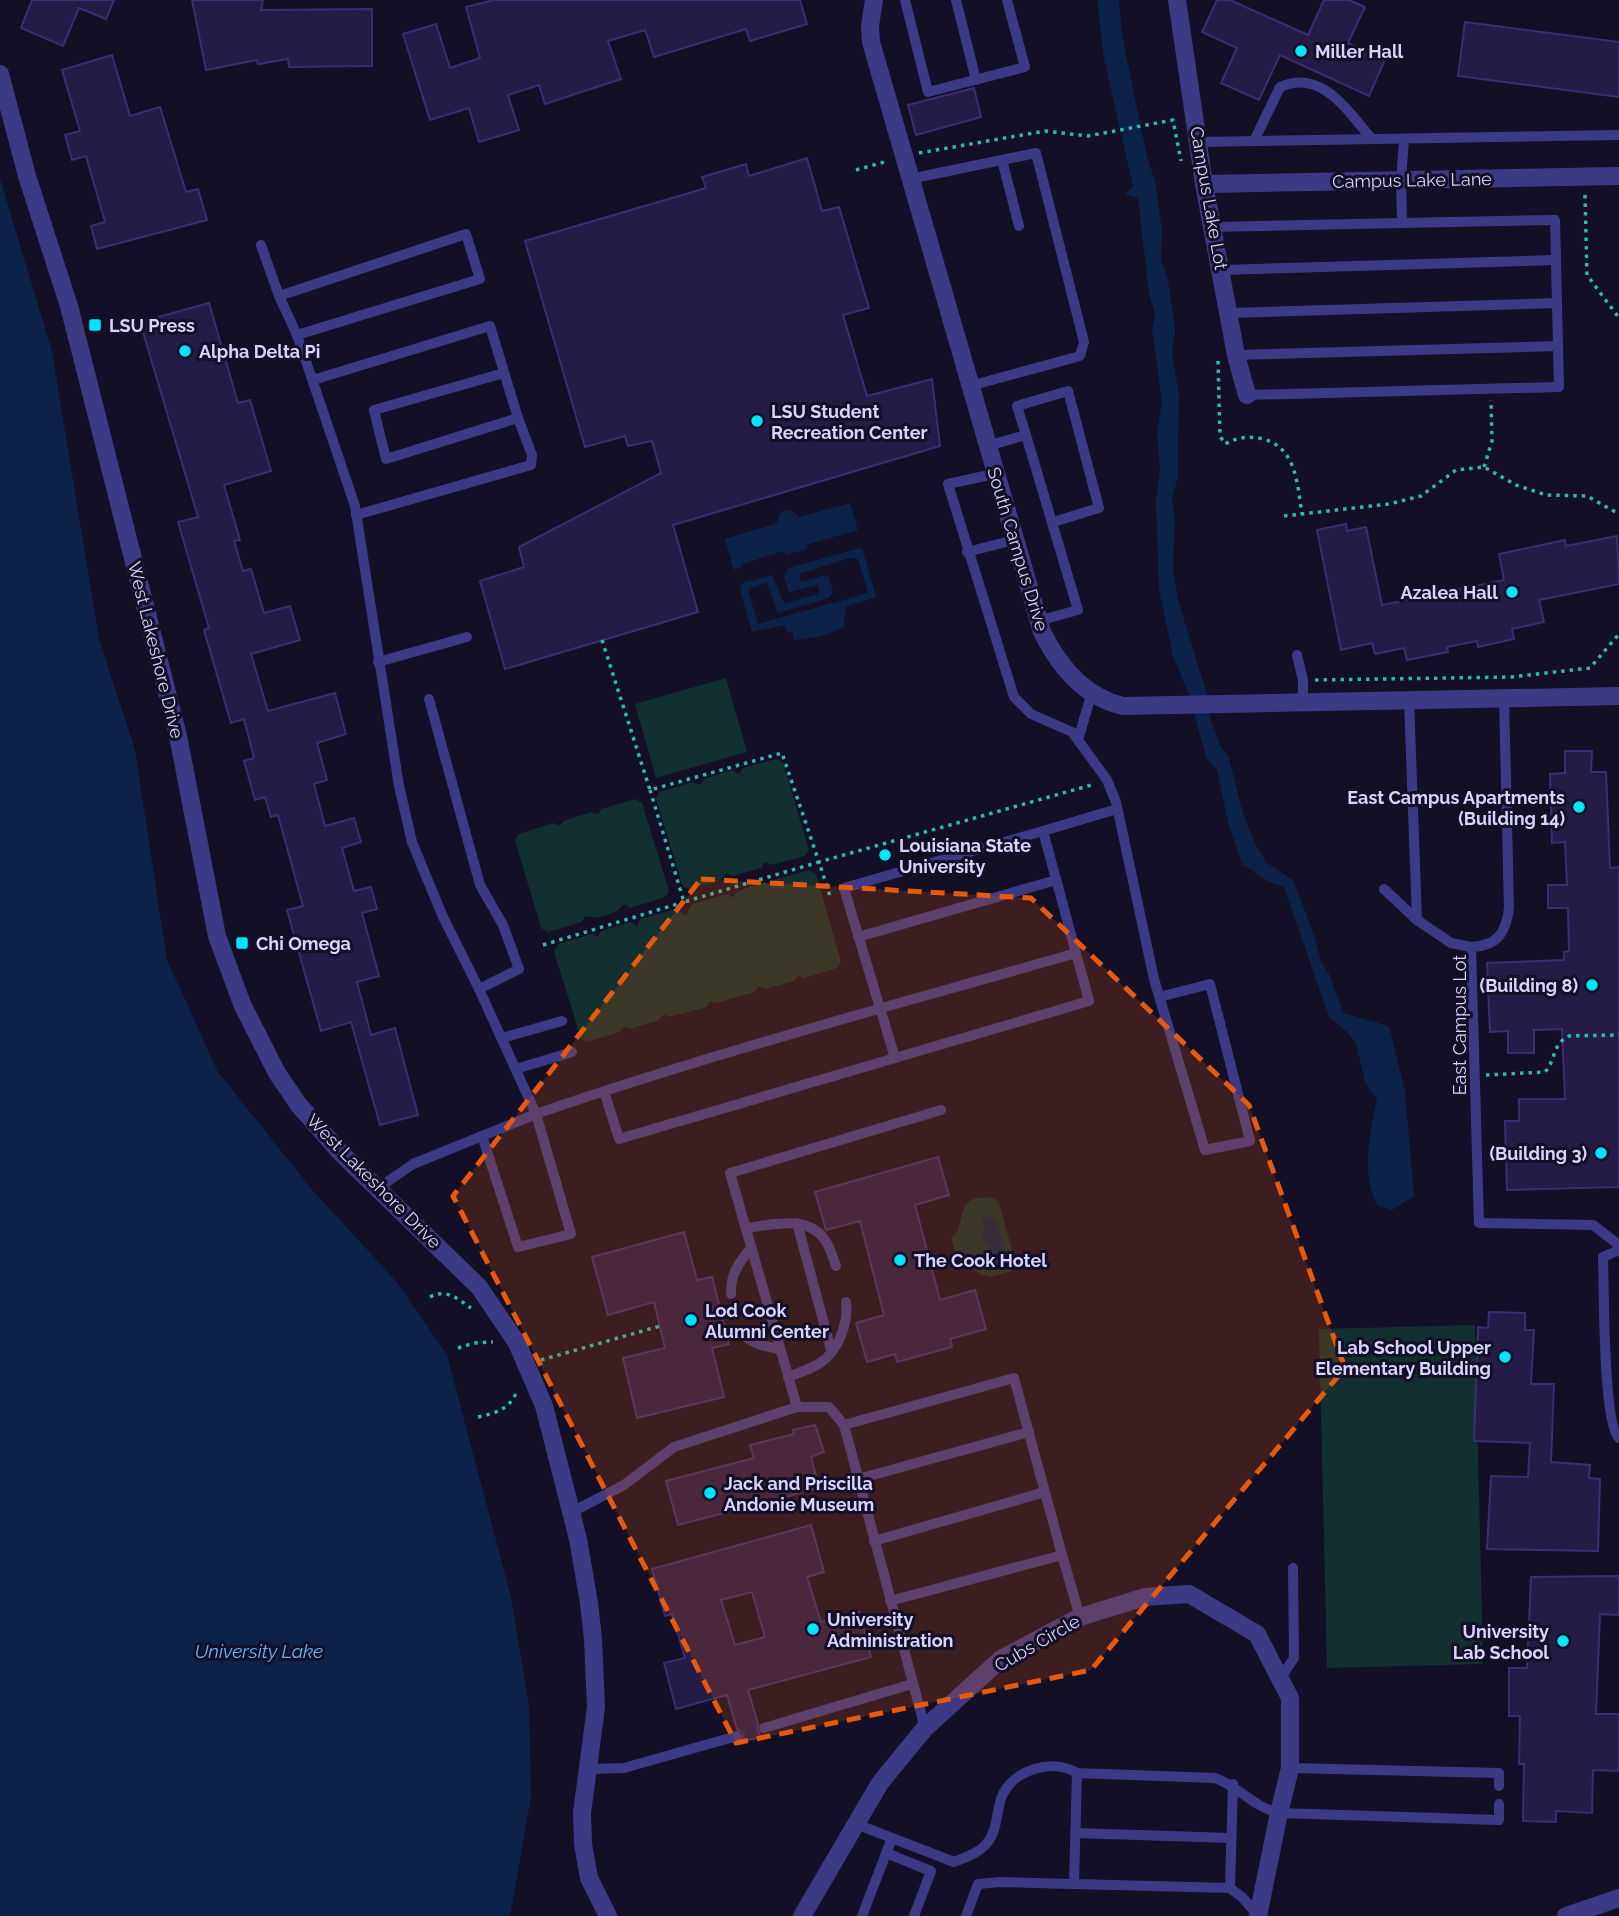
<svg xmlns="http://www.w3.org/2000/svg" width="1619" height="1916" viewBox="0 0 1619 1916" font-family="Raleway,sans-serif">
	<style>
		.green { fill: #12302f }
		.water { fill: #0c2248; fill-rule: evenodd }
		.building { fill: #241b47; stroke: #3b2d73; stroke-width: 2; fill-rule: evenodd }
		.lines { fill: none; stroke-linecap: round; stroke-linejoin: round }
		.path { stroke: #2fb8b0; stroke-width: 3.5; stroke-dasharray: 3.5 5; stroke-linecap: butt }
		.service { stroke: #3d3a85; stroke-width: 10 }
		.minor { stroke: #3d3a85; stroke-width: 18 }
		.tertiary { stroke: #3d3a85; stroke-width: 18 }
		.marked { fill: #e8590c; fill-opacity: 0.2; stroke: #e8590c; stroke-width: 5; stroke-dasharray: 14 9; stroke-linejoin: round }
		.poi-dot { fill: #00e5ff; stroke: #130f26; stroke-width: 2.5 }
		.labels { text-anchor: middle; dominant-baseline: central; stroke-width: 6; stroke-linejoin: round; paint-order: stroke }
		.poi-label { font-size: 18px; font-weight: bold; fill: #d9d4ff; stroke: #130f26; text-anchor: start }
		.street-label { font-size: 18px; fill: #d9d4ff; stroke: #130f26 }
		.water-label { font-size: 19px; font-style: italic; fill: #62b6ff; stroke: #130f26 }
	</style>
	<rect width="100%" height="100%" fill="#130f26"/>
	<g class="green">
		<path d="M726,678l21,74 -91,26 -21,-74z"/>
		<path d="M776,759l7,3 26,88 -4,6 -33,9 -7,-3 -4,6 -29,8 -6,-3 -4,6 -33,10 -6,-2 -27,-88 3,-7 34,-10 7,3 4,-6 28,-9 7,4 4,-6z"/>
		<path d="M635,799l7,4 27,88 -4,6 -35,11 -6,-4c-7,10 -27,16 -39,12l-3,6 -34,10 -7,-4 -26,-88 4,-6 34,-11 7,3 3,-5 28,-9 7,3 3,-6z"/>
		<path d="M809,870l7,4 25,88 -4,6 -33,10 -6,-3 -4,6 -29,8 -7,-3 -3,6 -38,11 -7,-2 -3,6 -38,10 -5,-3 -5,6 -29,9 -6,-3 -4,6 -34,10 -5,-4 -27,-86 4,-8 34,-10 6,3 3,-6 29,-9 7,4 3,-7 35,-10 11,6 6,-11 35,-10 6,3 3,-5 29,-10 6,4 3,-6z"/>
		<path d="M991,1197l8,5 16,60 -3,9 -22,6 -8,-2 -7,-4 -9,-13h-9l-6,-21c14,-7 5,-29 22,-38 5,-2 13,-1 18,-2z"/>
		<path d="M1475,1325l8,339 -156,4 -8,-339z"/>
	</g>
	<g class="water">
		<path d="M1097,0h22l3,35 25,122 8,24 7,49 -1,30 7,20 7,51 -3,21 7,42 -1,53v30l-6,21 3,22 -2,48 5,32 28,91 5,29 9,25 9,13 13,52 12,32 12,20 27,18 20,52 8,30 8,12 14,39 46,13 16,65 9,105 -22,14 -14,-4c-18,-32 -8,-72 -1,-107l-12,-17 -9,-38 -8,-11 -19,-16 -45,-130 -13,-4 -29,-19 -14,-42 -11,-52 -11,-13 -17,-62 -16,-39 -14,-66 -3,-89 4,-30 -3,-38 5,-31 -10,-73 3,-14 -6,-22 -11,-95 -13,-4 8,-8 -29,-127z"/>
		<path d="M0,179l52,172 47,288 36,111 32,210 51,112 96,120 82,89 51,74 64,242 18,108 2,92 -21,119h-510z"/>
		<path d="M850,503l8,27 -52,15 1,4 -21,6 -2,-4 -42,13v3l-8,3 -9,-31 52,-16 2,-8 5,-5 8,1 7,6z"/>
		<path d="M860,548l3,2 13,47 -31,10 2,9 -4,2 2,8c-16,9 -32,13 -51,14l-2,-8 -5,1 -3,-8 -32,7 -12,-42 2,-7 30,-8 12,28 34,-9 1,-3 -1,-6 -29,7 -5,-14 1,-6 4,-4zM850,558l8,1 10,34 -110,31 -9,-31 1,-5 17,-5 11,30 51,-15 4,-6 -4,-15 -4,-2 -24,7 -2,-8z"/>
		<path d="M985,1216l6,3 5,-1 9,31 -5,2 -3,7 -5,-1 -3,-12 -6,-3 -1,-7 3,-5 -3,-11z"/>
	</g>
	<g class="building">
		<path d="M32,0h82l-8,19 -27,-11 -16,38 -42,-18z"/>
		<path d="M192,0h71l-2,10 111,-1v57l-83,1 -1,-8 -30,5 -1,-4 -51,10z"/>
		<path d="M494,0h306l7,24 -57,17 -4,-12 -92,28 -9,-27 -37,11 13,38 -76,25 -6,-19 -31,10 11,35 -40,12 -10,-34 -39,12 -27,-86 33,-10 14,44 30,-10 -14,-51z"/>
		<path d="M1217,0h13l78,35 16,-35h25l16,7 -17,36 37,17 -16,36 -89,-41 -21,45 -38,-17 16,-35 -35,-16z"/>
		<path d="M1465,22l154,20v55l-161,-21z"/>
		<path d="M112,55l18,61 30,-9 26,85 12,-3 9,31 -110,29 -6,-23 14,-4 -19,-66 -14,4 -7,-25 15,-4 -18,-61z"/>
		<path d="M974,88l7,29 -65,18 -8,-30z"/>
		<path d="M807,158l15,53 17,-4 30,101 -26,7 24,81 65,-17 8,67 -267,79 25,87 -193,57 -25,-88 44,-14 -5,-20 142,-74 -9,-32 -24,5 -3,-10 -40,11 -60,-206 181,-53 -4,-11 44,-13 3,12z"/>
		<path d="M209,303l29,100 12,-3 21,71 -47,14 16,55 -6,1 9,30 8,-2 13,44 26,-7 10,34 -49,14 17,57 67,-18 11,41 -29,9 10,37 -13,4 11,42 29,-8 7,24 -19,6 12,43 17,-4 6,22 -15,4 17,63 -22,6 14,53 24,-7 23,87 -38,10 -29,-103 -30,9 -34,-121 16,-4 -25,-91 -7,2 -6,-20 -10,3 -11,-39 10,-3 -10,-39 -13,4 -27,-93 5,-2 -31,-106 20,-5 -58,-195z"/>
		<path d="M1346,524l1,7 19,-4 16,78 122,-25 -5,-26 66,-14 1,6 51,-10 2,48 -80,16 5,22 -32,7 2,10 -36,8 -1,-6 -30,6 1,5 -41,8 -3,-12 -29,6 -3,-11 -31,7 -24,-120z"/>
		<path d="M1565,751h27l-1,21h15l4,96 9,-1v320l-112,3 -2,-69h14v-22h46l-3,-70 -28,1v23h-26v-22l-18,1 -3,-69 77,-3v-8l5,-1 -1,-43h-20v-23h19l-2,-43 -13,1 -2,-69 15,-1z"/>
		<path d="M938,1157l11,38 -34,10 25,95 35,-10 11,39 -36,10 2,8 -55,15 -2,-8 -28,8 -11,-39 28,-8 -24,-94 -34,9 -11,-38z"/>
		<path d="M684,1232l13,48 15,-3 17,67 -17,4 12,49 -87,21 -14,-60 42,-10 -11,-46 -46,13 -16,-58z"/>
		<path d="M1489,1312l36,1v17h9l-3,54h23l-3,78 39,3 -1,13 11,1 -2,72 -111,-2 4,-73 37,1 2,-34 -56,-2 4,-114 10,1z"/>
		<path d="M815,1425l9,27 -13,5 8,31 -141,37 -12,-44 88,-23 -4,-13 44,-11 -1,-4z"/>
		<path d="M811,1525l13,47 -17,5 14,45 38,-10 12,45 -123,33 10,34 -1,5 4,8 -20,5 3,-9 -7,-4 -10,-34 -51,14 -12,-46 21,-5 -13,-44 -7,2 -13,-47zM752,1592l13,45 -30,8 -14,-45z"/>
		<path d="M1619,1576v39l-19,-1 -4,100h23v57l-26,-1 -1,43 -36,-2v11l-33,-1 1,-57h-5l1,-48h-11v-48h18l4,-91z"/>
	</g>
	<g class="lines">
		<g class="path">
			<path d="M919,153l126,-22 43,5 85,-16 8,41"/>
			<path d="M856,170l32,-9"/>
			<path d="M1585,195l2,80 32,43"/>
			<path d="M1218,361l2,75 5,8c11,-6 21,-8 33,-6 38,6 39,44 44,76"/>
			<path d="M1484,467l8,-26 -1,-41"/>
			<path d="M1284,516l105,-12 32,-8 35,-26 28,-3 32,18 30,10 41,1 32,18"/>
			<path d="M602,640l48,150 132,-37 37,109 276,-78"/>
			<path d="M1315,680l196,-3 79,-9 29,-34"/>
			<path d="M650,790l34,112 135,-40 11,34"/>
			<path d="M543,945l141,-43"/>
			<path d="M1486,1075l59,-3c11,-12 7,-28 24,-36l50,-1"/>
			<path d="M430,1297c16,-9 28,2 41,11"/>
			<path d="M458,1348l16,-5 19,-1"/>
			<path d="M541,1360l119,-34"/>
			<path d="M478,1417c18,-4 32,-8 39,-26"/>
		</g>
		<g class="service">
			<path d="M905,0l23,92 97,-25 -18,-67"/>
			<path d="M956,0l20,80"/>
			<path d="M1254,141l26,-54c42,-19 68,25 92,52"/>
			<path d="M1198,142l421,-7"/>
			<path d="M1002,160l17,66"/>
			<path d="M910,179l126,-26 48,189 -4,14 -110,30"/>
			<path d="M1212,227l190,-4"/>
			<path d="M261,245l18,51 18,39 58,171 44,280 13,56 31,75 36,72 57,125 -123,50 -36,25"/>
			<path d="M1221,270l335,-10"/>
			<path d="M279,296l187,-62 14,45 -183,56"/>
			<path d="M1229,313l328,-10"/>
			<path d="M1236,355l322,-9"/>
			<path d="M504,373l-130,37 12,49 132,-41"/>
			<path d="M313,380l177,-54 28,92 14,37 -1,10 -175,50"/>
			<path d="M1247,395l312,-8 -4,-167 -153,3 -1,-42 3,-42"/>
			<path d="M1026,435l-9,-29 51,-15 31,117 -46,14"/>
			<path d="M987,446l39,-11 52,175 -40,11"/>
			<path d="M994,474l-46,10 66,213 17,17 41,18 6,8"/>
			<path d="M967,552l47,-12"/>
			<path d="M1297,655l6,25v23"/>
			<path d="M378,662l89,-25"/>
			<path d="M1092,692l-14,48 29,40 9,22 38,177 51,171 45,-9 -40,-157 -51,13"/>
			<path d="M1504,698l5,210c-3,24 -11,38 -38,39l8,276 114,2 26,20"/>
			<path d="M429,699l51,186 23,40 16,44 -40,20"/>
			<path d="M1409,700l8,220 34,23 20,4"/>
			<path d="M1043,831l74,-22"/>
			<path d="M1384,889l33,31"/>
			<path d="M858,937l198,-57"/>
			<path d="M502,1038l60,-17"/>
			<path d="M895,1058l194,-57 -13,-48"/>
			<path d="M516,1069l56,-17"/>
			<path d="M482,1136l36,111 53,-13 -35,-120c177,-61 359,-109 540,-161l-33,-122 -199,57 51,170 -276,81 -15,-48"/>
			<path d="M797,1223l34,127"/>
			<path d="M746,1228c26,-3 61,-14 79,12 5,7 8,17 11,26"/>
			<path d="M1619,1250l-16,7c1,29 0,168 16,181"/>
			<path d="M731,1294c-1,-19 8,-32 20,-46"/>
			<path d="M739,1330c11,14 24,16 41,19"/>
			<path d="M788,1377c10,-4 23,-8 32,-14 18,-11 29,-41 26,-61"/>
			<path d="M797,1407h32l15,18 81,303"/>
			<path d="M844,1425l170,-47 48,177 -172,46"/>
			<path d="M858,1479l171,-47"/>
			<path d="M572,1512l52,-27 50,-38 123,-40 -67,-234 211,-63"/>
			<path d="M874,1541l171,-49"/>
			<path d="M1062,1555l18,62"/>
			<path d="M1280,1679l14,-21 -1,-90"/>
			<path d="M764,1728l148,-44"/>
			<path d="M1290,1768l209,5v13"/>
			<path d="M588,1769l36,-1 113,-32"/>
			<path d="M856,1824l98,38c12,-5 25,-9 33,-19 11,-13 9,-32 15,-47 12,-27 51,-38 75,-23l138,5c25,9 38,29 64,35l220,7v-16"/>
			<path d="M1075,1833l156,5"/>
			<path d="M886,1853l45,18 -17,45"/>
			<path d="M1074,1884l3,-111"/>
			<path d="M1230,1888l3,-104"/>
			<path d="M862,1916l30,-78"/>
			<path d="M966,1916l12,-32 23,-2 229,6 13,10 15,18"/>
		</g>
		<g class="minor">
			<path d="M874,0l-4,26 1,16 171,590c17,34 42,65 81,74l496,-10"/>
			<path d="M1177,0l27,184 32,171 11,40"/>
			<path d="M0,74l27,102 42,130 109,430 39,200 25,68 35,69 21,31 42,48 139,135 38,56 27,63 34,133 11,64 4,36 3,68 -14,106 1,31 6,34 19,38"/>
			<path d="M1204,184l415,-8"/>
			<path d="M802,1916l78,-133 45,-55 76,-69 79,-42 65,-20 44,-3 68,40 33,64v70l-11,45 -21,103"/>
		</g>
		<path class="tertiary" d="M1566,1916l53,-18"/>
	</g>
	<path class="marked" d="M701,879l330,19 218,207 96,263 -254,302 -355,73 -283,-547z"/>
	<g class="poi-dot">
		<circle cx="1301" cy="51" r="7"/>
		<rect x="88" y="318" width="14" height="14" rx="3.5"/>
		<circle cx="185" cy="351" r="7"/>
		<circle cx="757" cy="421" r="7"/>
		<circle cx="1512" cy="592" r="7"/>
		<circle cx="1579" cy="807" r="7"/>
		<circle cx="885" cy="855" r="7"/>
		<rect x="235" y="936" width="14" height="14" rx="3.5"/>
		<circle cx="1592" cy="985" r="7"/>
		<circle cx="1601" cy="1153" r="7"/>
		<circle cx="900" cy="1260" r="7"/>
		<circle cx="691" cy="1320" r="7"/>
		<circle cx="1505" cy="1357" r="7"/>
		<circle cx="710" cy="1493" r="7"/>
		<circle cx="813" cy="1629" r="7"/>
		<circle cx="1563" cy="1641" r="7"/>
	</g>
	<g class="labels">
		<g class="poi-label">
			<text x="1315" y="51">Miller Hall</text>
			<text x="109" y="325">LSU Press</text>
			<text x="199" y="351">Alpha Delta Pi</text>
			<text x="771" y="411">LSU Student<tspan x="771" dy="21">Recreation Center</tspan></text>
			<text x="1498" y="592" text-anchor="end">Azalea Hall</text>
			<text x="1565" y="797" text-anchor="end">East Campus Apartments<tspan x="1565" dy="21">(Building 14)</tspan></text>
			<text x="899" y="845">Louisiana State<tspan x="899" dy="21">University</tspan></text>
			<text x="256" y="943">Chi Omega</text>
			<text x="1578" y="985" text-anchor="end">(Building 8)</text>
			<text x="1587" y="1153" text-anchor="end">(Building 3)</text>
			<text x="914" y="1260">The Cook Hotel</text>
			<text x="705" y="1310">Lod Cook<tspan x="705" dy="21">Alumni Center</tspan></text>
			<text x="1491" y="1347" text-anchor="end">Lab School Upper<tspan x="1491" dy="21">Elementary Building</tspan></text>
			<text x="724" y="1483">Jack and Priscilla<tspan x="724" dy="21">Andonie Museum</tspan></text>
			<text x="827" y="1619">University<tspan x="827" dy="21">Administration</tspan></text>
			<text x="1549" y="1631" text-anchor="end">University<tspan x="1549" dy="21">Lab School</tspan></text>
		</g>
		<g class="street-label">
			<text transform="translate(1412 180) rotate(-1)">Campus Lake Lane</text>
			<text transform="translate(1209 198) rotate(80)">Campus Lake Lot</text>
			<text transform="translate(1018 549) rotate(73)">South Campus Drive</text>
			<text transform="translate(156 650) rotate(76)">West Lakeshore Drive</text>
			<text transform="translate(1459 1025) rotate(-90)">East Campus Lot</text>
			<text transform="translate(374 1181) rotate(45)">West Lakeshore Drive</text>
			<text transform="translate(1037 1643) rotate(-30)">Cubs Circle</text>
		</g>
		<g class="water-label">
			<text x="259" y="1651">University Lake</text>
		</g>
	</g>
</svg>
